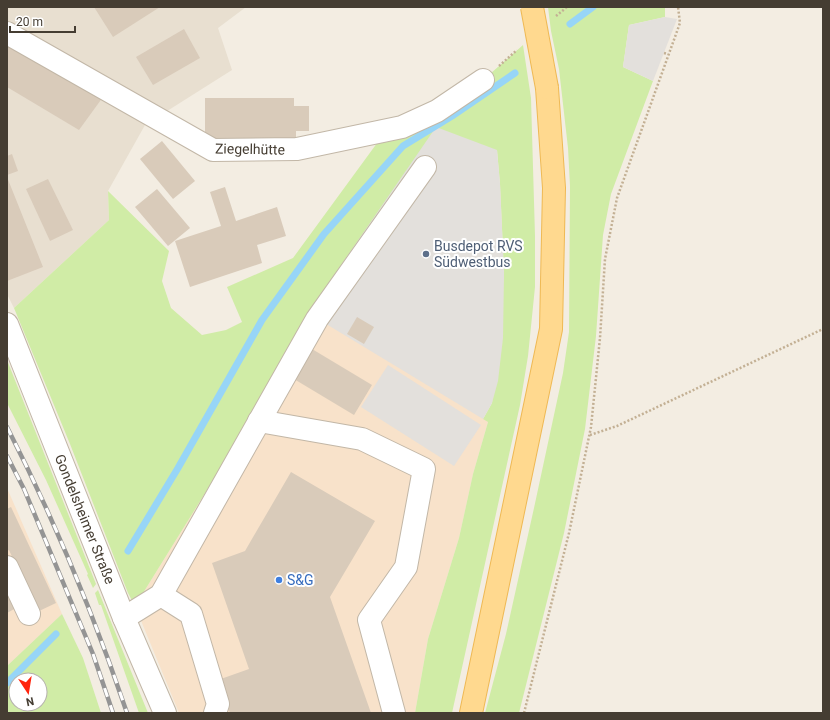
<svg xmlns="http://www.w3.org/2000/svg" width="830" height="720" viewBox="0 0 830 720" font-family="Roboto,sans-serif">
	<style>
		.residential { fill: #e8dfd0 }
		.commercial { fill: #f8e2ca }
		.green { fill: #d0eca6; fill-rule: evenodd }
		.parking { fill: #e3e0dc }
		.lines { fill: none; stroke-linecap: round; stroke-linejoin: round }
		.stream { stroke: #97d5f7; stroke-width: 7 }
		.building { fill: #d9cbba }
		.minor-casing { stroke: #c2b7a7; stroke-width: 24 }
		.major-casing { stroke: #efb954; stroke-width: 24 }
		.path { stroke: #c3b094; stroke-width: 2.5; stroke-dasharray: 2 2; stroke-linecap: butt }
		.minor { stroke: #fff; stroke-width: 22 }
		.major { stroke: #ffd98f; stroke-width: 22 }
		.rail-casing { stroke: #949494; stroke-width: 4.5 }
		.rail { stroke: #fff; stroke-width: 3; stroke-dasharray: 9; stroke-linecap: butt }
		.major-bridge-casing { stroke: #efb954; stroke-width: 24; stroke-linecap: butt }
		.major-bridge { stroke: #ffd98f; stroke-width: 22 }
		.service-dot { fill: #5c6f8a; stroke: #fff; stroke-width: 1.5 }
		.shop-dot { fill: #3f7fe0; stroke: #fff; stroke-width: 1.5 }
		.labels { text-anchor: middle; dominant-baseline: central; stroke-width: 4; stroke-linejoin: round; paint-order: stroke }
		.street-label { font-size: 14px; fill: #453d32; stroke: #fff }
		.service-label { font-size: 14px; fill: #4e5e75; stroke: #fff; text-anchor: start }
		.shop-label { font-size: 14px; fill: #366cbe; stroke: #fff; text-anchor: start }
	</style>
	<rect width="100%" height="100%" fill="#f3ede2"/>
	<path class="residential" d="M7,7h239l-28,21 14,42 -87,55 -37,66 1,29 -95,88 -7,-14z"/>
	<g class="commercial">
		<path d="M436,127l64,57 2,51 -19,183 5,4 -15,52 -14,64 -31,101 -13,74h-236l-44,-107 149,-240 24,-54z"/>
		<path d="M7,488l55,126 -55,52z"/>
	</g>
	<g class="green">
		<path d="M548,7h117v10l-36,8 -6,42 30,14 -42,113 -8,41 -7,101 -11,93 -21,104 -45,180h-34l21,-79 28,-126 29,-135 6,-41 1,-146 -2,-38 -9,-79 -8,-38z"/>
		<path d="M523,45l8,53 4,138v51l-7,69 -8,49 -68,308h-37l13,-74 31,-101 14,-64 15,-52 -5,-3 9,-16 12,-130 -4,-89 -3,-34 -213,216 -149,240 -7,-13 -58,-149 -56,-136 95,-88 -1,-29 61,60 -7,30 9,27 31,27 24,-5 16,-8 -15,-35 66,-29 98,-134 92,-44z"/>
		<path d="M7,360l89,224 -3,4 -6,-13 1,-1 -42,-94 -39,-77z"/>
		<path d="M98,590l50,123h-9l-38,-108h-2l-4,-12z"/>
		<path d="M62,614l21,44 18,55h-94v-47zM16,680h24v24h-24z"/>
	</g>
	<g class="parking">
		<path d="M665,17l12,2 -24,62 -30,-14 6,-42z"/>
		<path d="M436,127l61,23 3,34 4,89 -1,65 -5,43 -6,22 -9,16 -175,-106z"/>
		<path d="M388,365l93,60 -27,41 -93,-59z"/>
	</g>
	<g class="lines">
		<g class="stream">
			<path d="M570,24l23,-17"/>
			<path d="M128,551l50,-83 84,-148 62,-86 79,-88 49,-30 63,-43"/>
			<path d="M7,683l49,-49"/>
		</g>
	</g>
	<g class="building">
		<path d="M94,7h66l-47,30z"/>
		<path d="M184,29l16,29 -47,27 -17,-28z"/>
		<path d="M7,44l96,53 -24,33 -72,-43z"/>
		<path d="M205,98h89v8h15v25h-13v12l-91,-1z"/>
		<path d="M162,141l33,40 -22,18 -33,-40z"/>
		<path d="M12,154l6,17 -11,4v-19z"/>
		<path d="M7,177l36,90 -36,14z"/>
		<path d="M48,179l25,51 -23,11 -24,-52z"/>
		<path d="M225,187l11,34 41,-14 9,29 -29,9 5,18 -72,24 -15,-46 46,-15 -11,-34z"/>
		<path d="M157,189l33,39 -22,18 -33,-39z"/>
		<path d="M357,317l17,10 -10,17 -17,-10z"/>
		<path d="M312,349l60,36 -18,30 -60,-36z"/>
		<path d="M291,472l84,49 -45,76 41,116h-141l-12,-33 31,-11 -37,-106 33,-12z"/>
		<path d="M11,507l45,96 -19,9 -28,-62 -2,1v-42z"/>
		<path d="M7,590l9,18 -9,5z"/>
	</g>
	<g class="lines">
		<g class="minor-casing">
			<g id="minor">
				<path d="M7,33l206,117 84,-1 105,-22 35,-16 46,-31"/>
				<path d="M7,324l117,294 41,95"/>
				<path d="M259,421l103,18 62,30 -18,98 -37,53 25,93"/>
				<path d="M7,567l22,47"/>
				<path d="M161,595l30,19 27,90 -3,9"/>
				<path d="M124,618l37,-23 156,-276 108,-152"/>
			</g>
		</g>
		<g class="major-casing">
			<path id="major" d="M471,713l80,-384 3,-141 -7,-100"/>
		</g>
		<g class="path">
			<path d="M556,16l11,-9"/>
			<path d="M664,53l4,1"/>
			<path d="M499,66l18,-16"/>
			<path d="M590,435l27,-9 206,-97"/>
			<path d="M524,713l45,-180 22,-106 9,-89 5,-79 12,-61 63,-175 -2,-16"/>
		</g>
		<use href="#minor" class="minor"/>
		<use href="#major" class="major"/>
		<g class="rail-casing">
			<g id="rail">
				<path d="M7,427c47,92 87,188 120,286"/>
				<path d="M7,456l17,33 69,165 20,59"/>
			</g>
		</g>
		<use href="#rail" class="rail"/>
		<g class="major-bridge-casing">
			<path id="major-bridge" d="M532,7l15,81"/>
		</g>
		<use href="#major-bridge" class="major-bridge"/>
	</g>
	<circle class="service-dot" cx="426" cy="254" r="4"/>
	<circle class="shop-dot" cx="279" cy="580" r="4"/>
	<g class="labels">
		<g class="street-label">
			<text transform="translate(250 149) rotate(1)">Ziegelhütte</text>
			<text transform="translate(85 519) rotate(68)">Gondelsheimer Straße</text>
		</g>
		<g class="service-label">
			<text x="434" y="246">Busdepot RVS<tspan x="434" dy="16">Südwestbus</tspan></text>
		</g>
		<g class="shop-label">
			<text x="287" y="580">S&amp;G</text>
		</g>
	</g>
	<rect width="830" height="720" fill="none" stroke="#453d32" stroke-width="16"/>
	<g transform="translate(28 692) rotate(168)"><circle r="19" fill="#ffffff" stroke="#b5b1ad"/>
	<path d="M0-3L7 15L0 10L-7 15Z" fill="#ff250d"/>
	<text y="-6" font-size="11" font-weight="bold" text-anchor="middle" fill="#453d32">N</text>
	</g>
	<path d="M10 26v6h65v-6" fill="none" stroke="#453d32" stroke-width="2"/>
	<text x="16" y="26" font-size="12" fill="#453d32" stroke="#ffffff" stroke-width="3" paint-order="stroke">20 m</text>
</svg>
